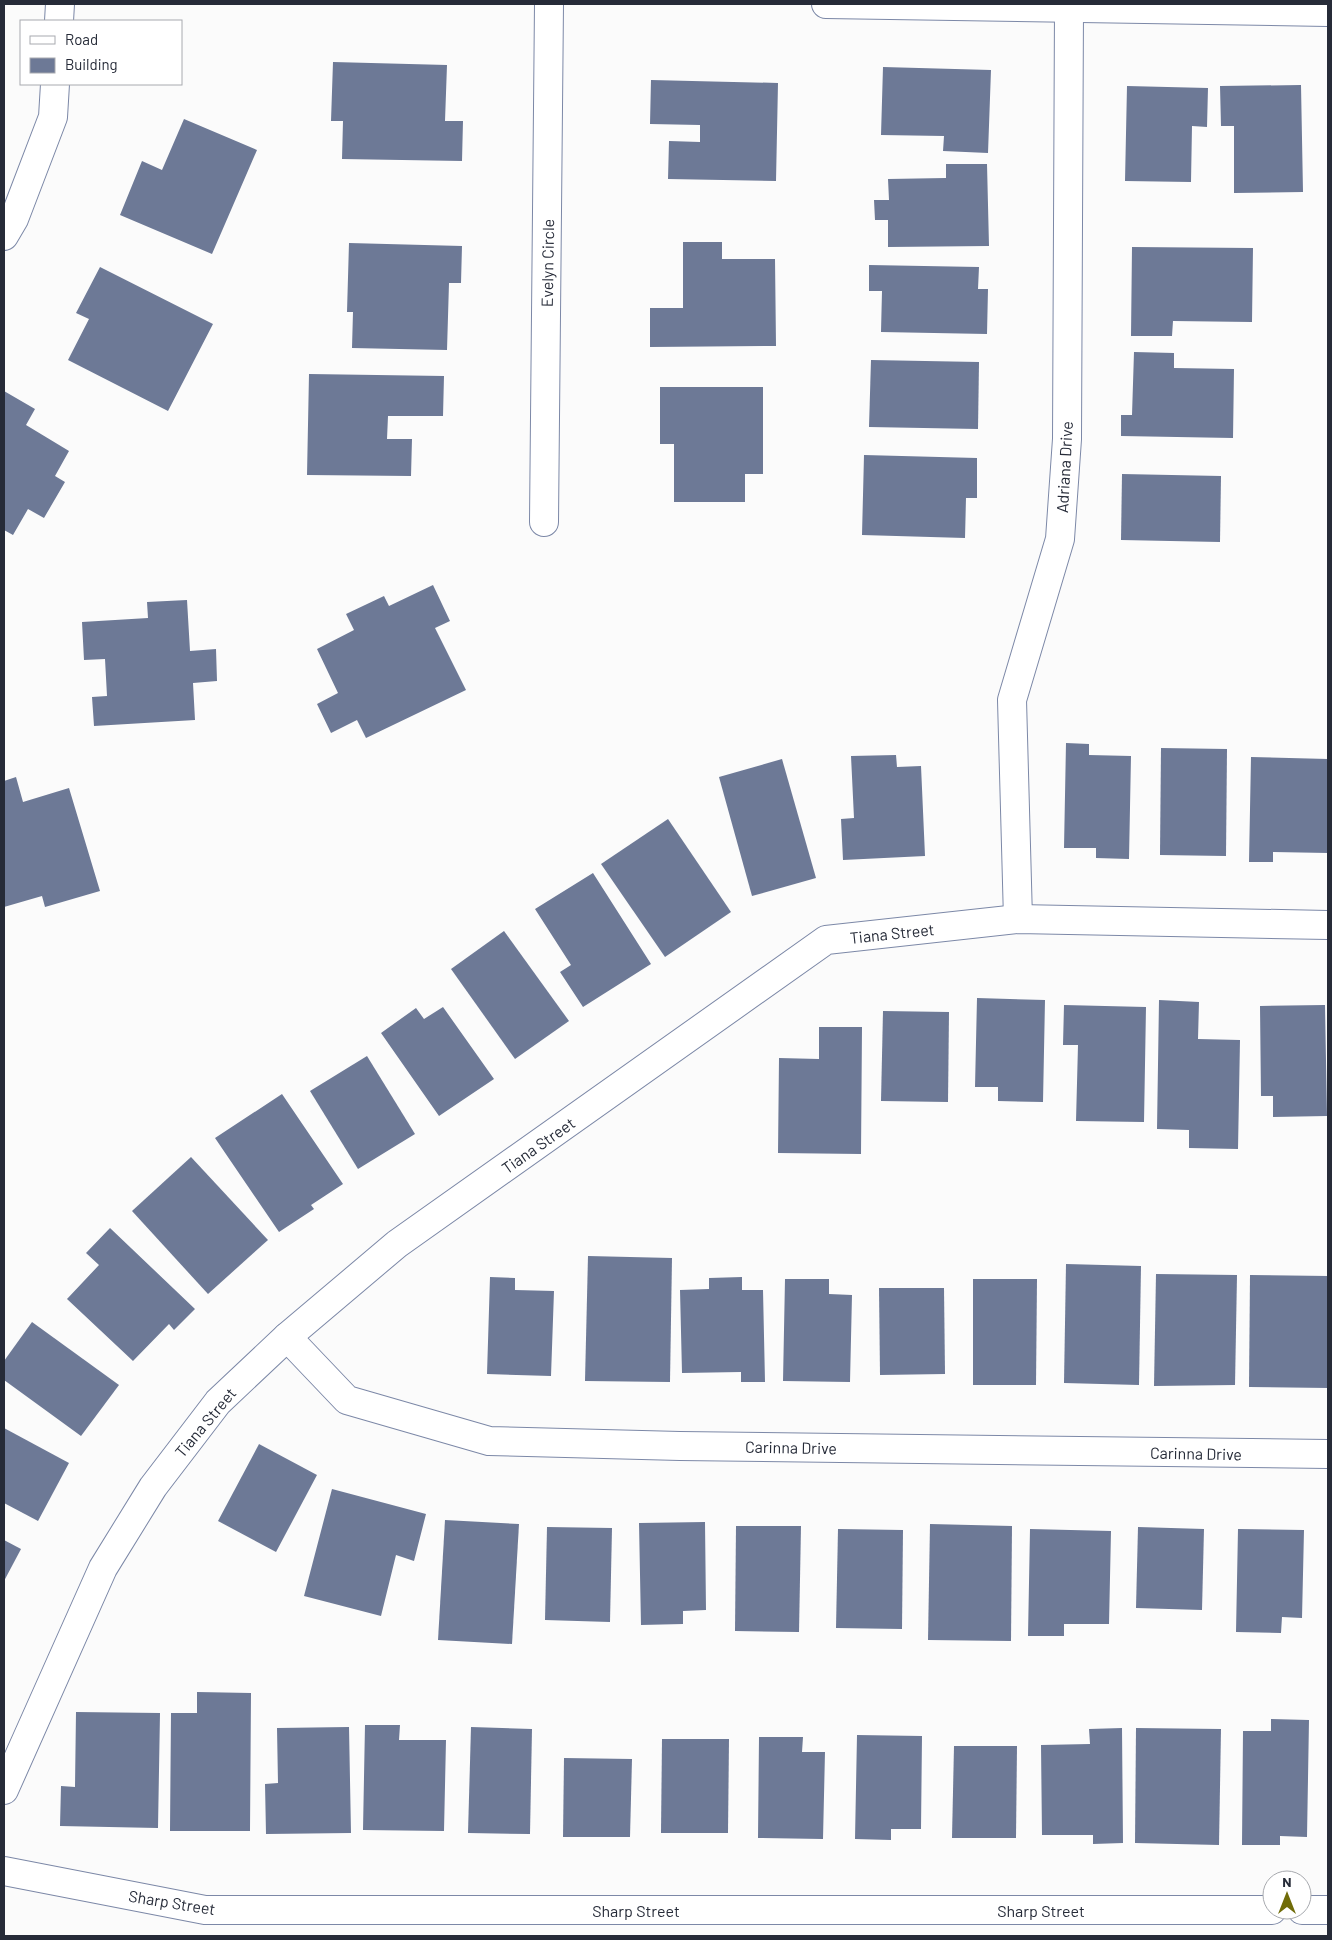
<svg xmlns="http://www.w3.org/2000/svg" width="1332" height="1940" viewBox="0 0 1332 1940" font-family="Barlow,sans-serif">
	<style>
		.building { fill: #6d7996 }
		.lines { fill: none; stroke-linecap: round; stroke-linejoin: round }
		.minor-casing { stroke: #7c88a7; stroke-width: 30 }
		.minor { stroke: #fff; stroke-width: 28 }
		.labels { text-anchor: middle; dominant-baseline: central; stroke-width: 4; stroke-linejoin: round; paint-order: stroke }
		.street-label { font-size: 16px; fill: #262b38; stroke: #fff }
	</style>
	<rect width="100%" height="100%" fill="#fbfbfb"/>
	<g class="building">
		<path d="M333,62l114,3 -2,56h18l-1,40 -120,-2 1,-38h-12z"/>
		<path d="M883,67l108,3 -3,83 -45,-2 1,-15 -63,-1z"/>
		<path d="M651,80l127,3 -2,98 -108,-2 1,-38 31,1v-17l-50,-1z"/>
		<path d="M1301,85l2,107 -69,1v-67h-13l-1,-40z"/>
		<path d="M1127,86l81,2 -1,39 -15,-1 -1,56 -66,-1z"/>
		<path d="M184,119l73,31 -45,104 -92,-39 22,-54 20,9z"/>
		<path d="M946,164h41l2,82 -101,1v-27h-13l-1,-20h15l-1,-21 58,-1z"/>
		<path d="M683,242h39v17h53l1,87 -126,1v-39h33z"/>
		<path d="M349,243l113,3 -1,37h-12l-2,67 -95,-2 1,-36h-6z"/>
		<path d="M1132,247l121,1 -1,74 -79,-1 -1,15h-41z"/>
		<path d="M869,265l110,2 -1,22h10l-1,45 -106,-2 1,-41h-13z"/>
		<path d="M100,267l113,57 -45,87 -100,-51 21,-41 -13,-6z"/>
		<path d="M1134,352l40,1v15l60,1 -1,69 -112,-2v-21h11z"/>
		<path d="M871,360l108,2 -1,67 -109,-2z"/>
		<path d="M309,374l135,2 -1,40h-55l-1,23h25l-1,37 -104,-1z"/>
		<path d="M660,387h103v87h-18v28h-71v-58h-14z"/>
		<path d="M4,391l31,18 -9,16 43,26 -14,25 10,6 -21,36 -16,-9 -15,26 -9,-5z"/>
		<path d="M864,455l113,3v40h-11l-1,40 -103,-3z"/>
		<path d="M1122,474l99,2 -1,66 -99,-2z"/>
		<path d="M433,585l17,36 -15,7 31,62 -100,48 -9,-18 -26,13 -14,-29 21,-11 -21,-44 37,-19 -8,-16 38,-18 5,10z"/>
		<path d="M187,600l3,51 26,-2 1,32 -24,2 2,37 -101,6 -2,-29 15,-1 -2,-37 -21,1 -2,-38 66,-4 -1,-16z"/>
		<path d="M1066,743l23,1v11l42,1 -2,103 -33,-1v-10h-32z"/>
		<path d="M1161,748l66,1 -1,107 -66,-1z"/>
		<path d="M896,755l1,12 24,-1 4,90 -82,4 -2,-41 13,-1 -3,-62z"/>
		<path d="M1251,757l77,2v94l-55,-1v10h-24z"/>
		<path d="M782,759l34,119 -64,18 -33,-119z"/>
		<path d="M16,777l7,25 46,-14 31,103 -55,16 -3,-11 -38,11v-126z"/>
		<path d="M668,819l63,93 -66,45 -64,-93z"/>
		<path d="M593,873l58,91 -68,43 -23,-35 11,-7 -36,-56z"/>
		<path d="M504,931l65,90 -54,38 -64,-90z"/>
		<path d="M977,998l68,2 -2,102 -45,-1v-14h-23z"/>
		<path d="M1159,1000l40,2 -1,37 42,1 -2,109 -49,-1v-18l-32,-1z"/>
		<path d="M1064,1005l82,2 -2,115 -68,-1 2,-76h-15z"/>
		<path d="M1325,1005l2,111 -54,1v-21h-12l-1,-90z"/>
		<path d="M443,1007l51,72 -55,37 -58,-83 35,-25 8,11z"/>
		<path d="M883,1011l66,1 -1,90 -67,-1z"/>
		<path d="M819,1027h43l-1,127 -83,-1 1,-95 40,1z"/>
		<path d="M367,1056l48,78 -57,35 -48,-78z"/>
		<path d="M282,1094l61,90 -32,21 3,4 -35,23 -64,-94z"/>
		<path d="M191,1157l77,83 -60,54 -76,-83z"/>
		<path d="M110,1228l85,81 -21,21 -5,-6 -36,37 -66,-62 32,-34 -13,-12z"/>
		<path d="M588,1256l84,2 -2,124 -85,-1z"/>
		<path d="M1066,1264l75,2 -2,119 -75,-2z"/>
		<path d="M1156,1274l81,1 -2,110 -81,1z"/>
		<path d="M1250,1275l78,1v112l-79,-1z"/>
		<path d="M490,1277l25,1v12l39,1 -3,85 -64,-2z"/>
		<path d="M742,1277v13h21l2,92h-24v-10l-59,1 -2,-83 29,-1v-11z"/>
		<path d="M785,1279h44v15l23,1 -2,87 -67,-1z"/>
		<path d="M973,1279h64l-1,106h-63z"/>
		<path d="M879,1288h65l1,86 -65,1z"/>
		<path d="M32,1322l87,63 -38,51 -77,-56v-19z"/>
		<path d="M4,1428l65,35 -31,58 -34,-18z"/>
		<path d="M259,1444l58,31 -41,77 -58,-31z"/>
		<path d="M332,1489l94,25 -12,47 -18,-6 -15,61 -77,-20z"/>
		<path d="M445,1520l74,4 -7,120 -74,-4z"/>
		<path d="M705,1522l1,88 -23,1v13l-42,1 -2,-102z"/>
		<path d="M930,1524l82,2 -1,115 -83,-1z"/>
		<path d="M736,1526h65l-2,106 -64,-1z"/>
		<path d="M547,1527l65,1 -2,94 -65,-2z"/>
		<path d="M1138,1527l66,2 -2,81 -66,-2z"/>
		<path d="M838,1529l65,1 -1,99 -66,-1z"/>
		<path d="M1030,1529l81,2 -2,93h-45v12h-36z"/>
		<path d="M1238,1529l66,1 -2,88 -20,-1 -1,16 -45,-1z"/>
		<path d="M4,1540l17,9 -17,32z"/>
		<path d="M197,1692l54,1 -1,138h-80l1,-118h26z"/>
		<path d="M76,1712l84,1 -2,115 -98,-2 1,-40 14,1z"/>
		<path d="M1271,1719l38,1 -2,117 -27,-1v9h-38l1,-114h28z"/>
		<path d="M365,1725h35l-1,15h47l-2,91 -81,-1z"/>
		<path d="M349,1727l2,106 -85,1 -1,-50 13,-1 -1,-55z"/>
		<path d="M471,1727l61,2 -2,105 -62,-1z"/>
		<path d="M1122,1728l1,115 -30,1v-9h-51l-1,-90 49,-1 -1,-15z"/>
		<path d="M1136,1728l85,1 -2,116 -84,-2z"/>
		<path d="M857,1735l65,1 -1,93h-30v11l-36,-1z"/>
		<path d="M759,1737h44l-1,15h23l-2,87 -65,-1z"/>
		<path d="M662,1739h67l-1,94h-67z"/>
		<path d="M954,1746h63l-1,92h-64z"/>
		<path d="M564,1758l68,1 -2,78h-67z"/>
	</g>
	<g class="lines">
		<g class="minor-casing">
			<g id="minor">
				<path d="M826,4l502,8"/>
				<path d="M59,21l1,-17"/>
				<path d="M4,236l10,-17 39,-102 2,-33"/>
				<path d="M544,522l5,-518"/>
				<path d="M1018,919l-6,-219 48,-161 7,-100 2,-430"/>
				<path d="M287,1337l60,63 142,41 191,5 648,8"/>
				<path d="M4,1790l99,-222 50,-81 65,-85 69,-65 110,-93 429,-304 192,-21 310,6"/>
				<path d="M4,1871l201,39h1067"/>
				<path d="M1302,1910h26"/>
			</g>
		</g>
		<use href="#minor" class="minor"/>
	</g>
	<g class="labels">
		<g class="street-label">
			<text transform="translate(547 263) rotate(-89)">Evelyn Circle</text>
			<text transform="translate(1064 467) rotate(-87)">Adriana Drive</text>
			<text transform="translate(892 933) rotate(-6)">Tiana Street</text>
			<text transform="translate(538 1145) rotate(-35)">Tiana Street</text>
			<text transform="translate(205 1422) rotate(-50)">Tiana Street</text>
			<text transform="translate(791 1447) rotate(1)">Carinna Drive</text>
			<text transform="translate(1196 1453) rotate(1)">Carinna Drive</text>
			<text transform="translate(172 1902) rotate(9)">Sharp Street</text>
			<text x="636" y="1910">Sharp Street</text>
			<text x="1041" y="1910">Sharp Street</text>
		</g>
	</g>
	<rect width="1332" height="1940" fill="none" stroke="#262b38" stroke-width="10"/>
	<rect x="20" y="20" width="162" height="65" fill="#ffffff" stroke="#a8aaaf"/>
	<rect x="30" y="36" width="25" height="8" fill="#ffffff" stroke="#a8aaaf"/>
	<text x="65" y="45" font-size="15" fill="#262b38">Road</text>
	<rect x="30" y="58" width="25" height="15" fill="#6d7996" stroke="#a8aaaf"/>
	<text x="65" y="70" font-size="15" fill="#262b38">Building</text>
	<g transform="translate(1287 1895)"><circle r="24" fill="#ffffff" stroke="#a8aaaf"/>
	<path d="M0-4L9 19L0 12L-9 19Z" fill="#706c09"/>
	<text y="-8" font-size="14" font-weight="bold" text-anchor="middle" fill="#262b38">N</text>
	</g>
</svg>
